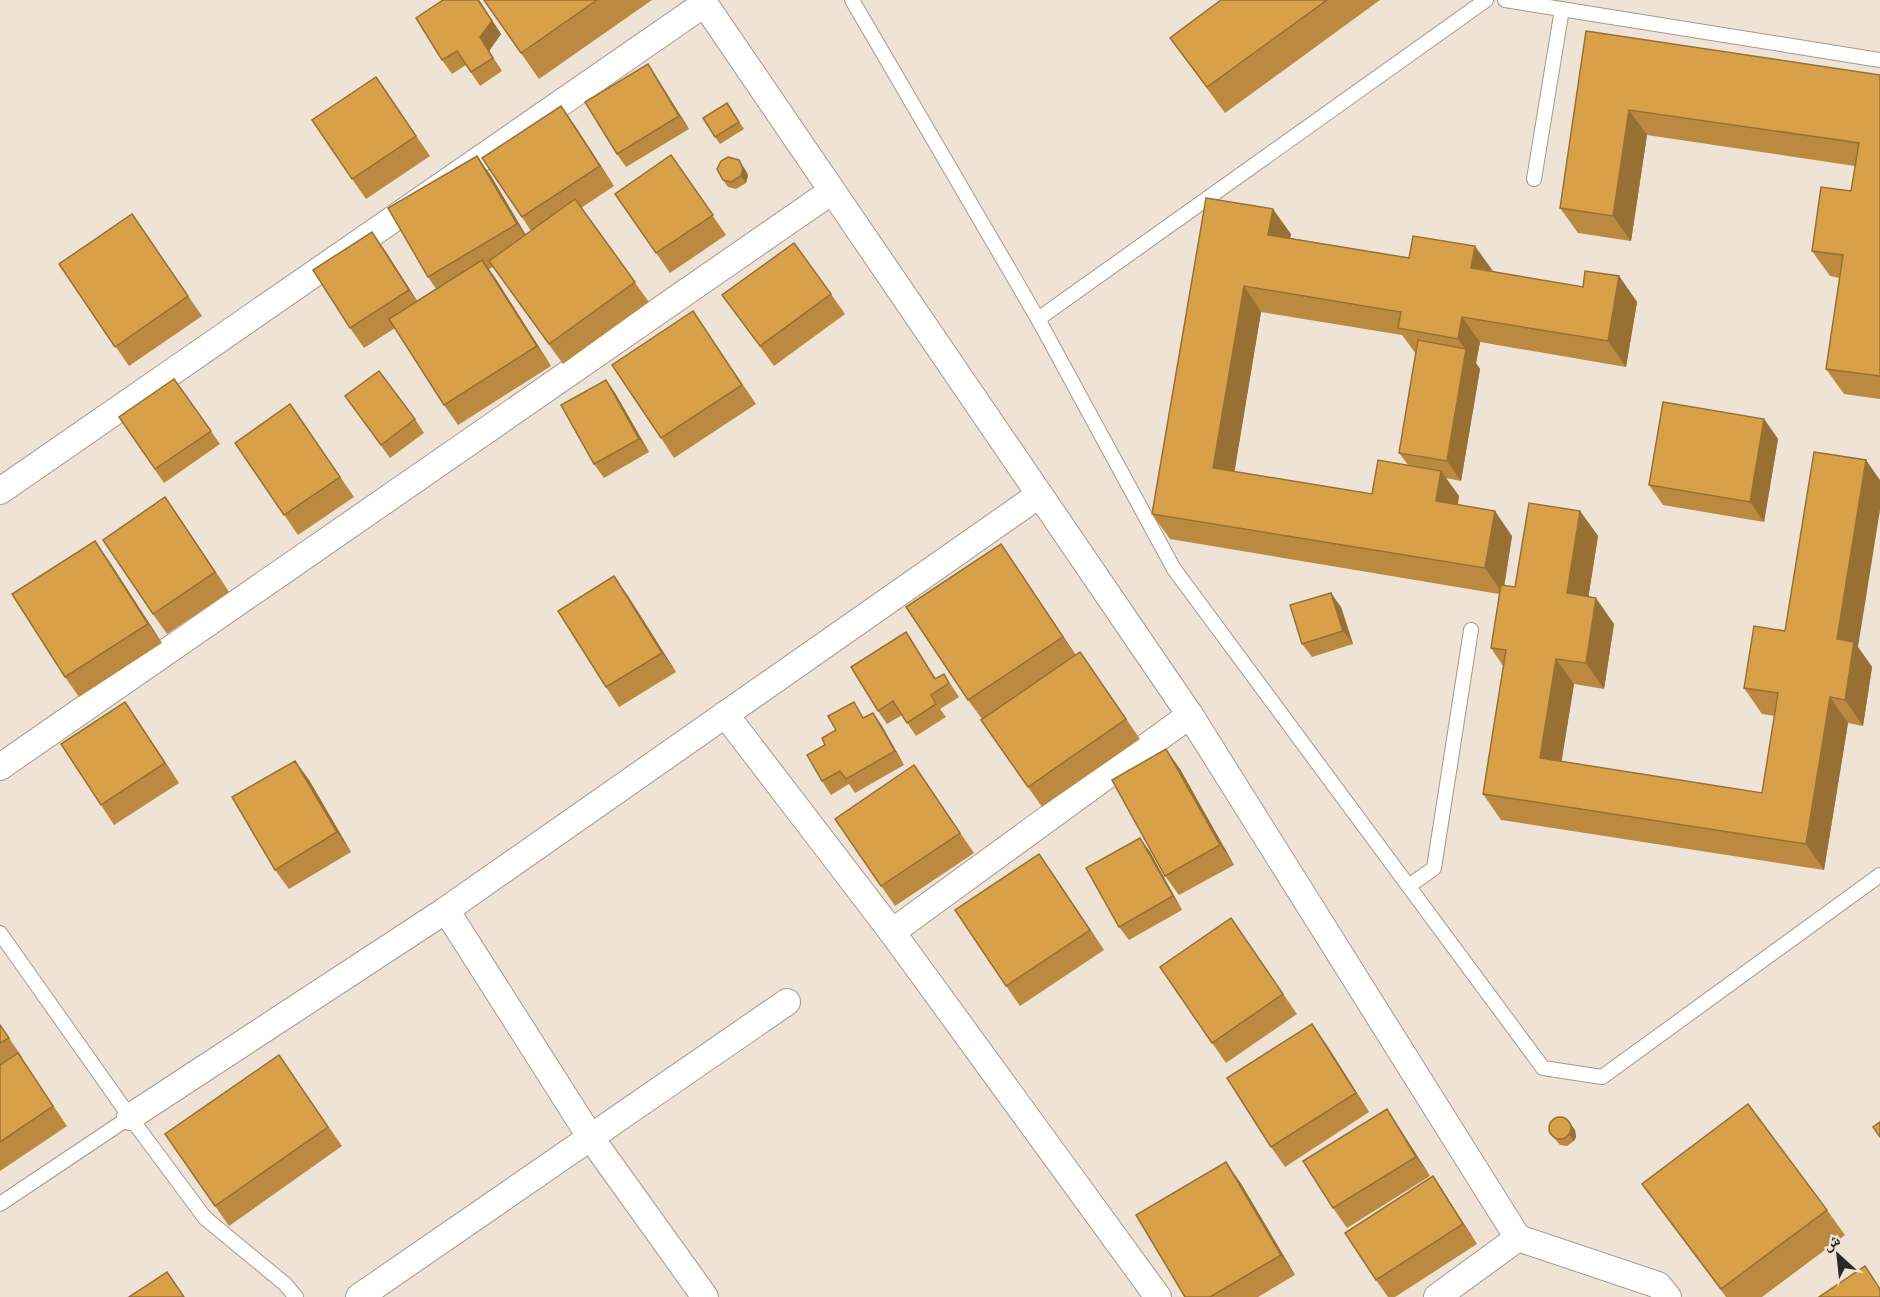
<svg xmlns="http://www.w3.org/2000/svg" width="1880" height="1297" viewBox="0 0 1880 1297" font-family="Roboto,'Noto Naskh Arabic',sans-serif">
	<style>
		.lines { fill: none; stroke-linecap: round; stroke-linejoin: round }
		.service-casing { stroke: #a4998c; stroke-width: 16 }
		.minor-casing { stroke: #a4998c; stroke-width: 28 }
		.service { stroke: #fff; stroke-width: 14 }
		.minor { stroke: #fff; stroke-width: 26 }
		.wall { fill: #bb8a40; fill-rule: evenodd }
		.shaded-wall { fill: #987034 }
		.building { fill: #d9a04a; stroke: #987034; stroke-width: 1.5 }
	</style>
	<rect width="100%" height="100%" fill="#eee3d4"/>
	<g class="lines">
		<g class="service-casing">
			<g id="service">
				<path d="M852,0l186,319 136,250 369,499 59,9 278,-202"/>
				<path d="M1505,0l375,60"/>
				<path d="M1534,179l28,-170"/>
				<path d="M1038,319l448,-319"/>
				<path d="M1409,886l25,-18 37,-238"/>
				<path d="M0,933l130,184 75,101 80,66 11,13"/>
				<path d="M0,1204l130,-87"/>
			</g>
		</g>
		<g class="minor-casing">
			<g id="minor">
				<path d="M702,0l488,715 328,523 140,47 10,12"/>
				<path d="M0,491l704,-487"/>
				<path d="M725,714l167,218 266,365"/>
				<path d="M0,767l832,-576"/>
				<path d="M446,910l145,228 114,159"/>
				<path d="M892,932l298,-217"/>
				<path d="M130,1117l316,-207 593,-415"/>
				<path d="M359,1297l428,-295"/>
				<path d="M1437,1297l81,-59"/>
			</g>
		</g>
		<use href="#service" class="service"/>
		<use href="#minor" class="minor"/>
	</g>
	<g class="wall">
		<path d="M443,0h36l22,34 -12,17 13,20 -22,15 -14,-21 -14,9 -10,-14z"/>
		<path d="M484,0h168l-113,79z"/>
		<path d="M1221,0h159l-155,113 -55,-75z"/>
		<path d="M1586,31l294,44v324l-36,-5 -18,-25 14,-91 -10,-2 -18,-25 39,-60 4,-25 -208,-31 -16,106 -53,-8 -18,-25z"/>
		<path d="M648,64l9,14 32,51 -63,38 -9,-13z"/>
		<path d="M376,77l54,79 -64,43 -14,-20z"/>
		<path d="M727,103l17,26 -24,15 -5,-7z"/>
		<path d="M575,126l39,60 -33,22 68,94 -86,62 -70,-97 -4,2 62,97 -93,59 -14,-20 -49,-77 -31,20 -14,-20 36,-76 31,49 19,-12 -8,-12 49,-121 14,20 35,59 5,-4 -9,-14z"/>
		<path d="M671,155l55,80 -56,38 -55,-79z"/>
		<path d="M744,167l4,8 -2,8 -10,6 -8,-2 -5,-7z"/>
		<path d="M1206,198l85,36 -1,4 293,49 36,-11 18,26 -11,65 -146,-25 -4,21 4,6 -19,112 -15,-3 13,18 -1,8 54,32 -8,50 11,1 65,-76 18,25 -10,61 26,27 -10,65 -30,-5 -13,78 201,31 13,-77 -13,-2 -18,-26 114,-41 14,20 -9,59 -15,-3 -24,147 -323,-50 -18,-26 20,-128 -12,-18 8,-54 -329,-55 -18,-25zM1261,312l141,23 14,19 -17,99 9,12 -36,29 -138,-23z"/>
		<path d="M132,214l70,102 -73,50 -70,-102z"/>
		<path d="M831,294l14,20 -71,52 -52,-71z"/>
		<path d="M693,311l63,93 -82,54 -13,-20z"/>
		<path d="M174,379l46,65 -56,39 -45,-66z"/>
		<path d="M606,380l9,13 34,59 -45,26 -10,-14z"/>
		<path d="M345,396l70,23 9,14 -34,25z"/>
		<path d="M290,404l64,93 -56,38 -63,-92z"/>
		<path d="M1764,419l14,20 -14,83 -101,-17 -14,-20z"/>
		<path d="M179,517l50,75 -62,42 -14,-20z"/>
		<path d="M1001,544l75,111 4,-3 60,87 -98,68 -61,-87 1,-1 -14,-19z"/>
		<path d="M109,561l53,82 -83,54 -14,-20z"/>
		<path d="M628,596l48,76 -57,35 -13,-20z"/>
		<path d="M1341,607l12,37 -41,13 -10,-13z"/>
		<path d="M906,632l30,47 8,-5 15,23 -19,12 6,8 -30,19 -14,-21 -15,9 -9,-13z"/>
		<path d="M873,713l9,13 22,39 -49,28 -6,-9 -18,11 -9,-14 3,-36z"/>
		<path d="M138,721l41,62 -65,42 -13,-20z"/>
		<path d="M295,761l14,19 42,72 -62,37 -14,-19z"/>
		<path d="M914,765l60,88 -79,53 -60,-87z"/>
		<path d="M1180,769l54,96 -55,30 -14,-19z"/>
		<path d="M1140,838l10,14 32,58 -53,30 -10,-13z"/>
		<path d="M1053,874l51,76 -84,56 -14,-20z"/>
		<path d="M1231,918l66,96 -71,49 -66,-96z"/>
		<path d="M0,1025l22,32 -1,1 46,68 -67,45z"/>
		<path d="M1326,1044l43,68 -84,55 -14,-20z"/>
		<path d="M279,1055l63,91 -113,80 -64,-92z"/>
		<path d="M1387,1109l13,20 30,47 -83,52 -14,-20z"/>
		<path d="M1575,1130l1,7 -2,4 -7,5 -7,-1 -12,-14z"/>
		<path d="M1240,1182l55,93 -37,22h-73z"/>
		<path d="M1642,1184l185,26 18,25 -83,62h-36l-66,-88z"/>
		<path d="M1446,1196l31,48 -82,53h-7l-12,-17z"/>
	</g>
	<g class="shaded-wall">
		<path d="M478,0h1l22,34 -12,17 13,20 -22,-34z"/>
		<path d="M648,64l9,14 32,51 -10,-13z"/>
		<path d="M561,106l14,20 39,60 -14,-20z"/>
		<path d="M1629,110l18,25 -16,106 -18,-25z"/>
		<path d="M477,156l14,20 40,68 -14,-20z"/>
		<path d="M739,160l9,15 -2,8 -5,-7z"/>
		<path d="M1273,209l18,25 -5,26 -18,-25z"/>
		<path d="M372,232l14,20 37,58 -14,-20z"/>
		<path d="M1475,246l18,25 -22,-3z"/>
		<path d="M482,260l14,19 55,87 -14,-20z"/>
		<path d="M1619,276l18,26 -11,65 -18,-26z"/>
		<path d="M1244,286l17,26 -30,181 -18,-25z"/>
		<path d="M1462,317l18,25 -4,21 4,6 -19,112 -14,-20 19,-111 -8,-11z"/>
		<path d="M606,380l9,13 34,59 -10,-13z"/>
		<path d="M1764,419l14,20 -14,83 -14,-20z"/>
		<path d="M1866,460l14,20v30l-22,137 14,20 -9,59 -18,-26 -8,-61z"/>
		<path d="M1441,471l18,25 -5,30 -18,-25z"/>
		<path d="M165,497l14,20 50,75 -14,-20z"/>
		<path d="M1495,511l17,25 -9,58 -18,-26z"/>
		<path d="M1580,511l18,25 -13,83 -18,-26z"/>
		<path d="M95,541l14,20 53,82 -14,-19z"/>
		<path d="M1001,544l14,20 62,93 -14,-20z"/>
		<path d="M614,576l14,20 48,76 -14,-19z"/>
		<path d="M1331,593l10,14 12,37 -10,-13z"/>
		<path d="M1596,598l18,26 -10,65 -18,-26z"/>
		<path d="M1556,659l18,25 -16,100 -18,-26z"/>
		<path d="M1830,697l18,26 -24,147 -18,-26z"/>
		<path d="M125,702l13,19 41,62 -14,-20z"/>
		<path d="M873,713l9,13 22,39 -9,-14z"/>
		<path d="M1166,749l14,20 54,96 -14,-20z"/>
		<path d="M295,761l14,19 42,72 -14,-20z"/>
		<path d="M1140,838l10,14 32,58 -9,-14z"/>
		<path d="M1039,854l14,20 51,76 -14,-20z"/>
		<path d="M1312,1024l14,20 43,68 -13,-19z"/>
		<path d="M1387,1109l13,20 30,47 -14,-19z"/>
		<path d="M1570,1123l5,7 1,7 -2,4 -5,-7z"/>
		<path d="M1226,1162l14,20 55,93 -14,-20z"/>
		<path d="M1433,1176l13,20 31,48 -14,-20z"/>
	</g>
	<g class="building">
		<path d="M443,0h35l14,21 -12,16 13,21 -22,14 -14,-21 -15,9 -26,-42z"/>
		<path d="M484,0h113l-76,53z"/>
		<path d="M1221,0h106l-120,87 -37,-49z"/>
		<path d="M1586,31l294,44v301l-54,-7 17,-114 -31,-4 9,-64 30,4 8,-48 -230,-33 -16,106 -53,-8z"/>
		<path d="M648,64l31,52 -62,38 -32,-52z"/>
		<path d="M376,77l40,59 -64,43 -40,-59z"/>
		<path d="M727,103l12,19 -24,15 -12,-19z"/>
		<path d="M561,106l39,60 -78,51 -40,-59z"/>
		<path d="M671,155l42,60 -57,38 -41,-59z"/>
		<path d="M477,156l40,68 -89,53 -40,-69z"/>
		<path d="M728,157l11,3 4,8 -2,8 -10,6 -8,-2 -6,-11 4,-8z"/>
		<path d="M1206,198l67,11 -5,26 141,23 4,-22 62,10 -4,22 112,19 2,-16 34,5 -11,65 -146,-24 -4,22 -60,-11 3,-16 -157,-26 -31,182 159,26 6,-34 63,11 -5,30 59,10 -10,57 -333,-54z"/>
		<path d="M575,199l60,83 -86,62 -60,-83z"/>
		<path d="M132,214l56,82 -73,51 -56,-83z"/>
		<path d="M372,232l37,58 -59,38 -37,-58z"/>
		<path d="M794,243l37,51 -71,52 -38,-51z"/>
		<path d="M482,260l55,86 -93,59 -55,-86z"/>
		<path d="M693,311l49,74 -81,53 -49,-73z"/>
		<path d="M1418,340l48,9 -19,112 -48,-8z"/>
		<path d="M379,371l36,48 -34,26 -36,-49z"/>
		<path d="M174,379l37,52 -56,38 -36,-52z"/>
		<path d="M606,380l33,59 -45,25 -33,-59z"/>
		<path d="M1663,402l101,17 -14,83 -101,-17z"/>
		<path d="M290,404l50,73 -56,38 -49,-72z"/>
		<path d="M1814,452l52,8 -29,179 17,3 -9,58 -15,-3 -24,147 -323,-50 23,-144 -15,-2 10,-63 14,2 14,-84 51,8 -13,82 29,5 -10,65 -30,-4 -16,99 222,35 16,-100 -34,-5 10,-62 31,5z"/>
		<path d="M165,497l50,75 -62,42 -50,-74z"/>
		<path d="M95,541l53,83 -83,53 -53,-83z"/>
		<path d="M1001,544l62,93 -95,63 -62,-93z"/>
		<path d="M614,576l48,77 -56,34 -48,-76z"/>
		<path d="M1331,593l12,38 -41,13 -12,-39z"/>
		<path d="M906,632l29,47 9,-5 5,9 -18,12 5,9 -29,19 -14,-22 -15,10 -27,-44z"/>
		<path d="M1080,652l46,67 -98,68 -47,-67z"/>
		<path d="M125,702l40,61 -64,42 -40,-61z"/>
		<path d="M854,702l9,16 10,-5 22,38 -49,28 -6,-8 -18,10 -15,-26 18,-10 -3,-7 14,-8 -8,-14z"/>
		<path d="M1166,749l54,96 -55,31 -53,-96z"/>
		<path d="M295,761l42,71 -62,38 -43,-73z"/>
		<path d="M914,765l46,68 -79,53 -46,-67z"/>
		<path d="M1140,838l33,58 -54,31 -33,-59z"/>
		<path d="M1039,854l51,76 -84,56 -51,-76z"/>
		<path d="M1231,918l52,76 -71,49 -52,-76z"/>
		<path d="M1312,1024l44,69 -85,54 -44,-69z"/>
		<path d="M0,1025l9,13 -9,5z"/>
		<path d="M18,1053l35,53 -53,36v-77z"/>
		<path d="M279,1055l49,72 -113,79 -50,-72z"/>
		<path d="M1748,1104l79,106 -106,79 -79,-105z"/>
		<path d="M1387,1109l29,48 -83,51 -30,-47z"/>
		<circle cx="1560" cy="1128" r="11"/>
		<path d="M1880,1122v15l-7,-10z"/>
		<path d="M1226,1162l55,93 -71,42h-25l-49,-82z"/>
		<path d="M1433,1176l30,48 -87,56 -31,-47z"/>
		<path d="M1865,1266l15,23v8h-61z"/>
		<path d="M167,1272l17,25h-55z"/>
	</g>
	<g transform="translate(1838 1255) rotate(333)" stroke="#eee3d4" stroke-width="4.5" paint-order="stroke">
	<path d="M0-4.5L10 22L0 15L-10 22Z" fill="#2d2924"/>
	<text y="-9" font-size="16" font-weight="bold" text-anchor="middle" fill="#2d2924">ش</text>
	</g>
</svg>
